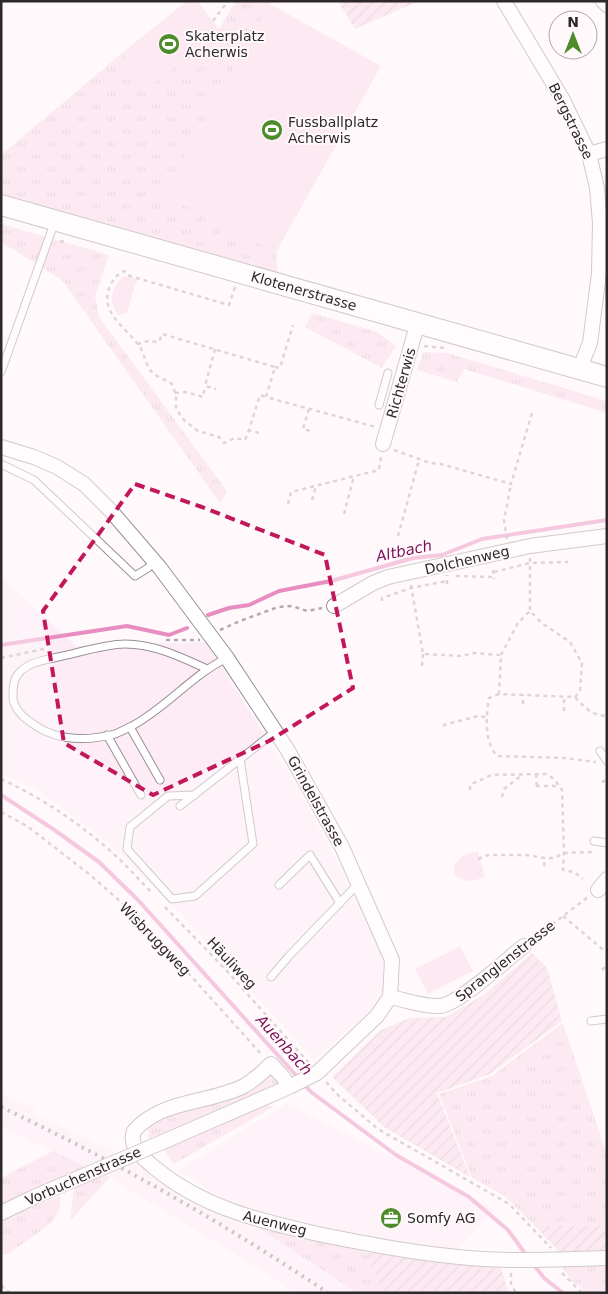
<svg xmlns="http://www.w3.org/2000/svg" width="608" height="1294" viewBox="0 0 608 1294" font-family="'DejaVu Sans',sans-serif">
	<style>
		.built { fill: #fdecf5 }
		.grass { fill: url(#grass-tufts) }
		.park { fill: #f8d5e7 }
		.garden { fill: url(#garden-furrows) }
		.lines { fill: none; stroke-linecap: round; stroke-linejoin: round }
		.stream { stroke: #e88dbf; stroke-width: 4 }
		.lane-casing { stroke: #989094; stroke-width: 9 }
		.street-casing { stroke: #989094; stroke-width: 16 }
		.secondary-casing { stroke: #989094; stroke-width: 22 }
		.path { stroke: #b1abae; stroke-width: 2.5; stroke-dasharray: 4 4; stroke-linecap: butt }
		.lane { stroke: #fff; stroke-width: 7 }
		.street { stroke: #fff; stroke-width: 14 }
		.secondary { stroke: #fff; stroke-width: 20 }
		.rail { stroke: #8f8a8d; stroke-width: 4; stroke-dasharray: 2.5 5; stroke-linecap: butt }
		.street-bridge-casing { stroke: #989094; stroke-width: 16; stroke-linecap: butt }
		.street-bridge { stroke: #fff; stroke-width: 14 }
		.marked { fill: none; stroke: #c2185b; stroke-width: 4; stroke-dasharray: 10 6; stroke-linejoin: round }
		.labels { text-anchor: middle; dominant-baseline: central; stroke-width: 4; stroke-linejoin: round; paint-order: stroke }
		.poi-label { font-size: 14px; fill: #2d292b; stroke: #fff9fc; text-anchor: start }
		.street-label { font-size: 14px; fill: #2d292b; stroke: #fff9fc }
		.water-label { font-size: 15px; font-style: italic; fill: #7c1058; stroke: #fff9fc }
	</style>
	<defs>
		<pattern id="grass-tufts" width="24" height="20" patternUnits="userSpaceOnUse" patternTransform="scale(1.25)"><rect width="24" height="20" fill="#f8d5e7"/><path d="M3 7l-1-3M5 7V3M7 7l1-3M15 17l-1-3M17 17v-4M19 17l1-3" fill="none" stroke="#d5b7c6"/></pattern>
		<pattern id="garden-furrows" width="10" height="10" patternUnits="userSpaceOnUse" patternTransform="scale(1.25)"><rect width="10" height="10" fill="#f8d5e7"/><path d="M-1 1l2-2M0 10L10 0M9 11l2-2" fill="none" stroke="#d5b7c6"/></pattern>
	</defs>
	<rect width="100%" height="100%" fill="#fff9fc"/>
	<g class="built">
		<path d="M1,576l75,70 130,-4 92,146 103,196 -87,76 -135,-148 -72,-70 -71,-53 -35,-15z"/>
		<path d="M1,1093l34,15 -3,4 85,41 79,47 52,21 109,72h-63l-27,-19 -157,-96 -109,-51z"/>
		<path d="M287,1103l208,106 -42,45 -170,-32 -42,-12 -63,-39z"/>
	</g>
	<g class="grass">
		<path d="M236,1h36l-108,193 112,58 2,24 -277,-80v-41l121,-102 27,34 67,-53z"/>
		<path d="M1,224l108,31 -14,41 4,21 128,174 -7,12 -158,-223 -61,-38z"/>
		<path d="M312,313l65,19 19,14 -14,22 -77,-41z"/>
		<path d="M423,352l24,1 160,48v12l-143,-44 -7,13 -40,-12z"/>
		<path d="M563,1023l44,132v70l-72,1 -30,-30 -33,-18 -33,-84 53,-18z"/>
		<path d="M273,1074l6,10 -131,55 1,-16 24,-13 77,-23z"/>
		<path d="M267,1104l6,3 -99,57 -11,-15z"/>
		<path d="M53,1151l33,16 -85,39v-28z"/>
		<path d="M104,1175l6,2 -40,44 4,-33z"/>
		<path d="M61,1196l-2,16 -9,12 -40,29 -9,2v-35l16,-9z"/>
		<path d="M248,1221l117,31 18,41h-26z"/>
		<path d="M607,1263v30h-20l-16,-13 -11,-16z"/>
	</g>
	<g class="park">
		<path d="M187,1h10l22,28 -3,5 -67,54 -27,-35z"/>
		<path d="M270,4l111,62 -105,186 -112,-58z"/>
		<path d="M124,276l13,3 -10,34 -9,2c-10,-15 -7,-28 6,-39z"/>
		<path d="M478,851l7,26c-13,5 -19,6 -30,-2l-1,-10 9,-10z"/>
		<path d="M460,946l13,25 -45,23 -13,-25z"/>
	</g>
	<g class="garden">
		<path d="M338,1h81l-64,28z"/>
		<path d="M532,953l15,15 15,53 -72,53 -53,19 33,84 -86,-50 -52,-50 49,-47 29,-12 36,-1 39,-23z"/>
		<path d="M607,1225v25l-48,2 -24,-26z"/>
		<path d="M365,1252l136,16 8,25h-126z"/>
	</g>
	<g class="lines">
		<g class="stream">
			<path d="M208,615l21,-7 20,-3 30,-14 52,-10 82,-23 29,-3 40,-16 125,-19"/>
			<path d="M1,645l126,-19 42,9 18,-7"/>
			<path d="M1,795l52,34 46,33 39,38 173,192 85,63 73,42 39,33 19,26"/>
			<path d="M533,1264l11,14 19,15"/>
		</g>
		<g class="lane-casing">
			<g id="lane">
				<path d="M1,372l54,-151"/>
				<path d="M379,405l9,-32"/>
				<path d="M1,464l33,16 101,96 13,-8 6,-7"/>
				<path d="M207,669c-26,-12 -53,-25 -82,-25 -19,0 -48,9 -67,13 -13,3 -29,5 -38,15 -7,7 -7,15 -7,25 0,9 8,19 16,24 25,20 55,21 86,13 5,-2 11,-5 17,-8 34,-18 60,-51 95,-68"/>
				<path d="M130,727l30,53"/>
				<path d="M107,735l34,60"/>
				<path d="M600,751l7,10"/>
				<path d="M195,795l-27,1 -38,31 -3,22 45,50 23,-3 58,-52 -13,-85"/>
				<path d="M180,806l96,-75"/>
				<path d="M594,841l13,2"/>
				<path d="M279,885l31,-30 30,48"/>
				<path d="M271,977l18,-21 69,-72"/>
				<path d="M591,1021l16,-2"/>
			</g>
		</g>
		<g class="street-casing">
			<g id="street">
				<path d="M504,1l59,99 26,54 8,34 3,35 -1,50 -9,70 -11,27"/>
				<path d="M603,1l4,4"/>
				<path d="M589,154l18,-5"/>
				<path d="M383,444l35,-122"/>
				<path d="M1,447l33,10 23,10 27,17 27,27 49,57 67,90 60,91 55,98 50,113 -2,37 -13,19 -60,57 -28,14 -124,54"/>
				<path d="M334,606l39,-23 15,-6 142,-31 77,-10"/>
				<path d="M598,890l9,-11"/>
				<path d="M390,997c16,3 34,10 50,9 19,-2 66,-46 84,-60"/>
				<path d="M289,1087l-6,-10 -12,-13c-8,8 -17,16 -27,22 -36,18 -82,13 -110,45 -6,16 10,28 21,37 47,39 104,53 163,66 64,13 132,26 198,26 30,0 61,-1 91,-2"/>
				<path d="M1,1213l33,-16"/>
			</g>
		</g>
		<g class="secondary-casing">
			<path id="secondary" d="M1,205l606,172"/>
		</g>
		<g class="path">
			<path d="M213,21l15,-20"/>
			<path d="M60,242l6,-2"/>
			<path d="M235,287l-6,18 -99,-29 -6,-5c-6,3 -10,7 -13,13 -14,28 15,43 29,63 5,8 6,21 14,27 5,4 12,6 18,10l4,11v14l8,11 14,11 21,6 5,6 11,-5 10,2 4,-10"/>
			<path d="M137,344l11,-3 11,1 3,-8 113,33 -9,30 110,30"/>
			<path d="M424,346l20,2"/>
			<path d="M215,349l-10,37 11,3"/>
			<path d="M275,367l5,1 13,-43"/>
			<path d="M175,393l11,-1 17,5 2,-11"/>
			<path d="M309,409l-6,20 11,3"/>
			<path d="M259,433l-10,-3 11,-35 6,2"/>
			<path d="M394,450l36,13 11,1 70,20 21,-71"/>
			<path d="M312,500l4,-14"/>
			<path d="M288,504l3,-12 88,-22 2,-13"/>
			<path d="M344,514l10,-38"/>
			<path d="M398,536l21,-76"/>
			<path d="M507,539l-3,-19 7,-36"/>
			<path d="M530,558v53l13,13 27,18 12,21 -2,28 -5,6"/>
			<path d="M493,570l1,9"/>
			<path d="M494,572l36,-9 38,-1"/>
			<path d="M456,576l38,1"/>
			<path d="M447,584v-9"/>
			<path d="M411,585l12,69 40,2 9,-3 29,2 -2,39 76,3c10,11 16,18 32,19"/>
			<path d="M382,601v-3l29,-10 36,-7"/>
			<path d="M220,630l20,-9 38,-14 14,-1 15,5 15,-3"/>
			<path d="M166,640h34"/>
			<path d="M501,655l17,-32 12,-12"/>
			<path d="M1,658l43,-9"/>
			<path d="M422,666l1,-12"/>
			<path d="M499,694l-10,4c-3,19 -5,43 8,58l68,2 31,4"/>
			<path d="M523,704v-9"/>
			<path d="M564,711v-14"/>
			<path d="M445,726l-1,-1 34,-9 8,1"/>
			<path d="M536,774l1,15"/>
			<path d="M1,779c43,20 83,47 117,79 12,11 23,24 35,36"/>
			<path d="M603,783v-2h4"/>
			<path d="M536,786h23"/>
			<path d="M470,790v-5l21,-10 56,-1 8,6 7,10 2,63 -1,17 11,2 9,7"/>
			<path d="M502,797l2,-8 18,-14"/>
			<path d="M1,812l26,14 62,48 47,41 126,140"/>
			<path d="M478,859l10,-4h38l19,3h9l10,-5 31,-1"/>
			<path d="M544,866l1,-8"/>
			<path d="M165,907l61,63 83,93"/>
			<path d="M563,916l44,37"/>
			<path d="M533,939l55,-42"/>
			<path d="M602,970l5,-5"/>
			<path d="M326,1082l13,14 39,33 131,75 42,44"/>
			<path d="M511,1273v11l5,9"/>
			<path d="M562,1273l20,20"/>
			<path d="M1,1285l9,8"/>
		</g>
		<use href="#lane" class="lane"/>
		<use href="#street" class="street"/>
		<use href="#secondary" class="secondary"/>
		<path class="rail" d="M1,1107c114,54 223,116 327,186"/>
		<g class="street-bridge-casing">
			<path id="street-bridge" d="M34,1197l131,-56"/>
		</g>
		<use href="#street-bridge" class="street-bridge"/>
	</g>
	<path d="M0 0H608V1294H0ZM135,484l67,23 123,48 28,133 -84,53 -116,54 -89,-52 -21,-132z" fill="#fff9fc" fill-opacity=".55" fill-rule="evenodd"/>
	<path class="marked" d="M135,484l67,23 123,48 28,133 -84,53 -116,54 -89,-52 -21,-132z"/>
	<defs>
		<g id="stadium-disc" transform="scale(1.125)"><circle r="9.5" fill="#4d8b2b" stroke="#fff9fc"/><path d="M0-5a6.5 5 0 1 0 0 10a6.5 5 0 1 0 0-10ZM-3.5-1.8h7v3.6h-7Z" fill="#fff"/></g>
		<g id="office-disc" transform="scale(1.125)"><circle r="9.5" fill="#4d8b2b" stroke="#fff9fc"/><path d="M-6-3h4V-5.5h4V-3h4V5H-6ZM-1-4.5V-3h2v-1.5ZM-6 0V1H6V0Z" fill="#fff"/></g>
	</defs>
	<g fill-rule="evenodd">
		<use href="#stadium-disc" x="169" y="44"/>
		<use href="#stadium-disc" x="272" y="130"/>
		<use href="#office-disc" x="391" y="1218"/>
	</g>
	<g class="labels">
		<g class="poi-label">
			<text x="185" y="36">Skaterplatz<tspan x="185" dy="16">Acherwis</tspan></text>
			<text x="288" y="122">Fussballplatz<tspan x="288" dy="16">Acherwis</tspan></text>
			<text x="407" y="1218">Somfy AG</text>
		</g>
		<g class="street-label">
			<text transform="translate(571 121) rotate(64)">Bergstrasse</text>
			<text transform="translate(304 291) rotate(16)">Klotenerstrasse</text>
			<text transform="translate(401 383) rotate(-74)">Richterwis</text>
			<text transform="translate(467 560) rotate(-13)">Dolchenweg</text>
			<text transform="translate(316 801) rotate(61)">Grindelstrasse</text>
			<text transform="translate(155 939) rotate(46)">Wisbruggweg</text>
			<text transform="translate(505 961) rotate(-38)">Spranglenstrasse</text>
			<text transform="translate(232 963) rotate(47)">Häuliweg</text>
			<text transform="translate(83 1176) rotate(-24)">Vorbuchenstrasse</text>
			<text transform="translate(275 1223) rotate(14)">Auenweg</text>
		</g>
		<g class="water-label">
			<text transform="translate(404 551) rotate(-12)">Altbach</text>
			<text transform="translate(284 1045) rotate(48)">Auenbach</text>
		</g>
	</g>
	<rect width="608" height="1294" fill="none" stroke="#2d292b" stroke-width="5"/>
	<g transform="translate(573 35)"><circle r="24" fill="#fff9fc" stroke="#aba6a8"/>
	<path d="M0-4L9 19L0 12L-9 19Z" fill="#4d8b2b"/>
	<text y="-8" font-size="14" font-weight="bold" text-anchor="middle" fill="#2d292b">N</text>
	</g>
</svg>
